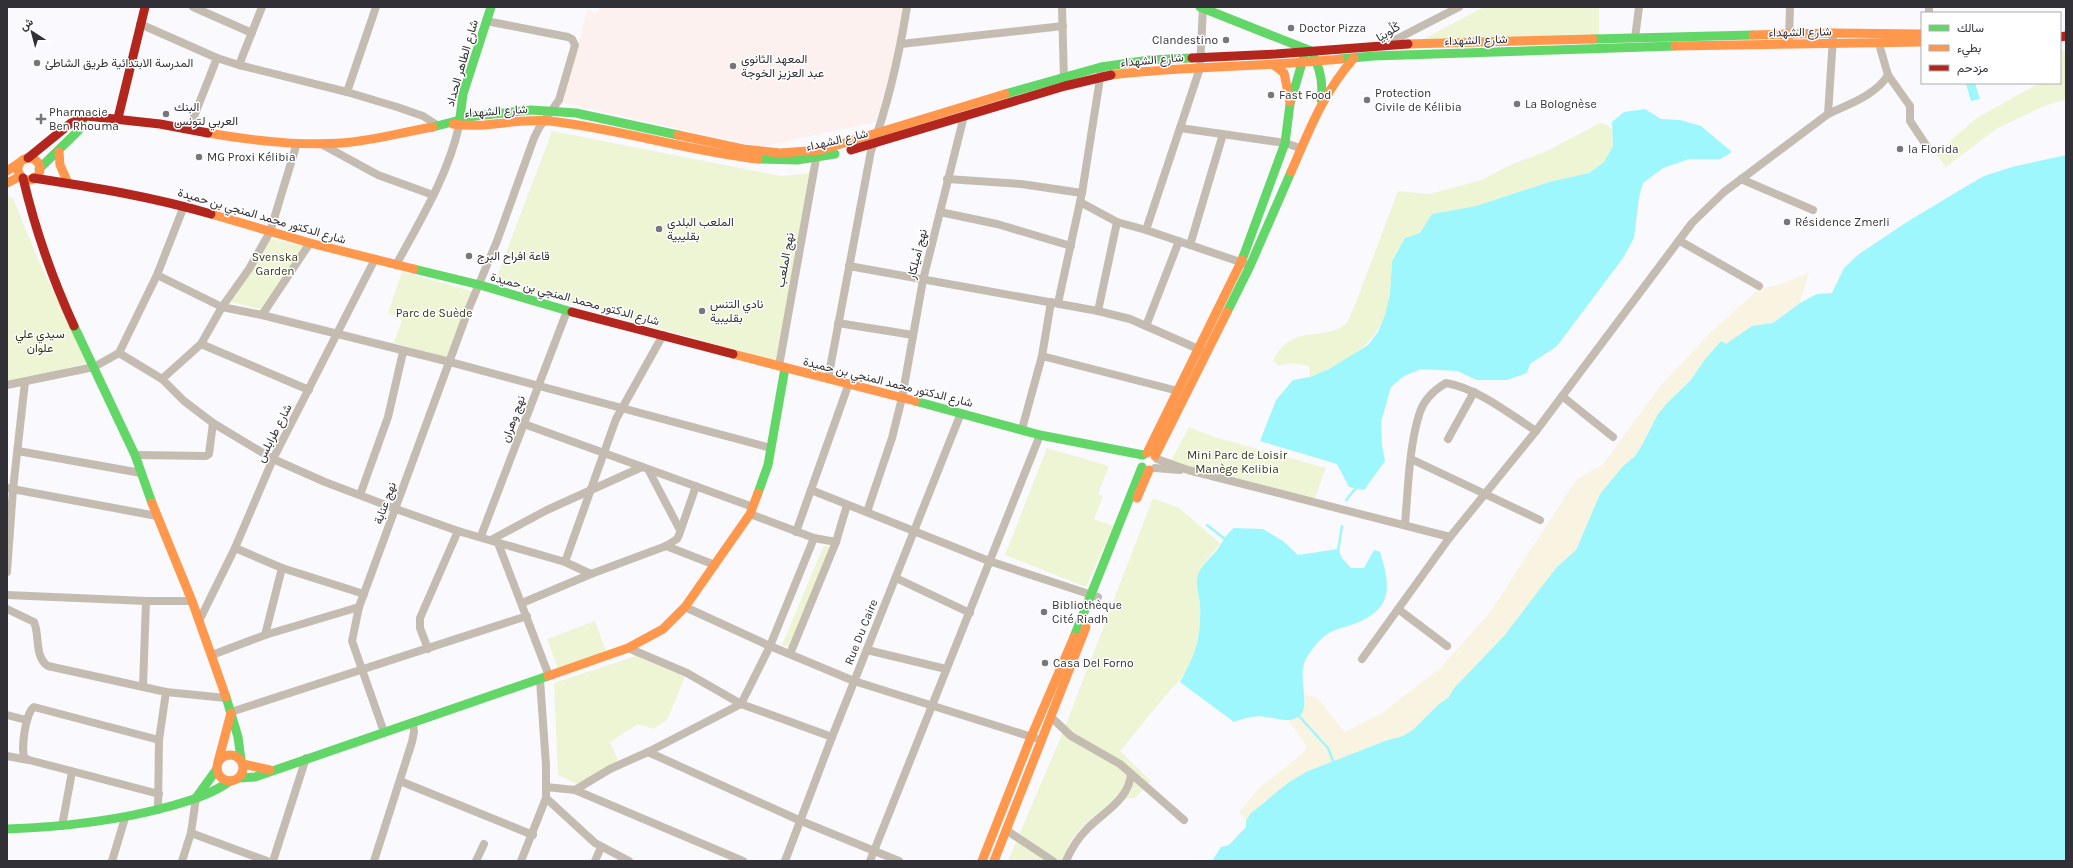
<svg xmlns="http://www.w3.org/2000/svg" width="2073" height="868" viewBox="0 0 2073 868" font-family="Karla,Vazirmatn,sans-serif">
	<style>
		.industrial { fill: #fcf1ef }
		.green { fill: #eef5d4 }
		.sand { fill: #f9f4e1 }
		.water { fill: #9ef7fc }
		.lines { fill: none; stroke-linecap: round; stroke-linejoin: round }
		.stream { stroke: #9ef7fc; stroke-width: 2.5 }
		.street { stroke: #c5bcb1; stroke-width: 8 }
		.fast { stroke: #63d668; stroke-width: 9 }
		.slow { stroke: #ff974d; stroke-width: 9 }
		.jam { stroke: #b3261e; stroke-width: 9 }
		.poi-dot { fill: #77767c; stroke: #fff; stroke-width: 1.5 }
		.labels { text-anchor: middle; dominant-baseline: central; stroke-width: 3; stroke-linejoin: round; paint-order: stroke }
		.poi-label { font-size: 12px; fill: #313036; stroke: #fff; text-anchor: start }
		.street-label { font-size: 12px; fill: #313036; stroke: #fff }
		.park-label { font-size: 12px; fill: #313813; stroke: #fff }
	</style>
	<rect width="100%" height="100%" fill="#faf9fe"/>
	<path class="industrial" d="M599,7h305l-19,113 -124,27 -198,-44 24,-93 11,3z"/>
	<g class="green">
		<path d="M1484,7h115v30l-183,6z"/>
		<path d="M2060,50h6v49l-24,8 -46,22 -50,38 -10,-13 39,-35 61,-34v-2h24z"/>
		<path d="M1600,123l7,2 5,4 1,17 -9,16 -15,11 -40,9 -73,24 -44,8 -12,19 -15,5c-4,7 -11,16 -13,24 -2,10 0,21 -2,31 -6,49 -39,66 -80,84l-1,-11 -19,-3 -11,3 -6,-5c19,-41 56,-17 74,-39 3,-5 5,-12 8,-17l43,-114 31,3 53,-14 26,-14 39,-15z"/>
		<path d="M552,131l229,45 32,-3 -36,189 -282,-80z"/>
		<path d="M7,196l6,2 25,61 49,104 -80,20z"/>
		<path d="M268,238l38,9 -38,64 -37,-9z"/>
		<path d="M402,272l73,20 -23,67 -58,-16 8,-23 -14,-7z"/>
		<path d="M1189,427l25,10 112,31 -12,32 -143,-39z"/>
		<path d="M1047,448l62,18 -11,28 5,2 -9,23 19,7 -27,61 -81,-32z"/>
		<path d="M1153,498l26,10 42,36c-9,10 -21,20 -24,35 -1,7 2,16 3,24 1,31 -4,65 -29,86l-51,62 31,30 -16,17 -20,1 -30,25 -16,19 -5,18h-56l55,-129z"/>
		<path d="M824,545l11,5 -39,100 -14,-5z"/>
		<path d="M595,621l12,33 -48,17 -12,-32z"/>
		<path d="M636,656l49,21 -18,43 -14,9 -15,-5 -28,18 9,21 -39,22 -22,-10 -4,-92z"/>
	</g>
	<path class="sand" d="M1809,272l-9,31 -27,20 -21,3 -26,19 -5,-4 -16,18 -15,22 -22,21 -10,12 -16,31 -7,11 -12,10 -23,28 -24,56 -20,18 -52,68 -50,52 -5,10 -11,7 -24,24 -11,7 -18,5 -77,30 -19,11 -39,32 -4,7 -7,-9 21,-25 41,-32 6,-8 -19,-27c16,-5 16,-9 17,-25l12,2 28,35 37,-19 57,-44 50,-55 87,-134 27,-16 59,-80 49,-52 47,-42 29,-8z"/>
	<g class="water">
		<path d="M1975,83l5,16 -9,2 -5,-17z"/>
		<path d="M1645,109l16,10 19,1 21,6 31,26 -12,7h-31l-26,9 -20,15 -4,14 -5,41 -11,20 -66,88 -27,18 -3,9 -20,7h-30l-20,-9 -36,-2 -17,7 -13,11 -10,35 1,23 3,16 -21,29 -15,-3 -12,-23 -77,-23 16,-41 17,-20 17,-3 19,-8 39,-24 10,-13 7,-17 5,-21 2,-33 13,-23 15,-5 12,-19 44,-8 73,-24 40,-9 15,-11 9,-16 -1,-24 12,-10z"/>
		<path d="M2066,155v706h-854l9,-14 8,-2 17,-18v-6l4,-7 39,-32 19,-11 77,-30 18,-5 11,-7 24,-24 11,-8 5,-9 50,-52 52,-68 20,-18 24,-56 23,-28 12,-10 7,-11 16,-31 10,-12 22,-21 15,-22 16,-18 5,3 26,-18 21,-3 27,-20 17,-9 15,-1 12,-25 15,-14 48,-32 48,-29 29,-17 28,-9z"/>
		<path d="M1234,528l29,1 20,12 15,14 40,-6 4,9 9,10h13l10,-18 6,2c11,35 13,57 -26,72 -8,3 -21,5 -28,11 -7,5 -14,14 -18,21 -14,18 5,49 -9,60 -9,8 -23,2 -33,1 -11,-2 -22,1 -32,5l-54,-40c17,-30 21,-45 20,-79 -1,-7 -4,-17 -3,-24 3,-16 17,-22 24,-35 5,-8 5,-9 13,-16z"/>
	</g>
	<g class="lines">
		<g class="stream">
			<path d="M1346,500l10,-12"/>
			<path d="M1207,525l19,15"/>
			<path d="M1338,551l4,-25"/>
			<path d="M1297,714l31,34 5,13"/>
		</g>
		<g class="street">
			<path d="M193,7l59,26"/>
			<path d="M1062,7l2,73"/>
			<path d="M1929,7v6"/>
			<path d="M140,24l77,34 22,7 108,27 50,15 26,9 14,9"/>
			<path d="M1635,38l4,-31"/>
			<path d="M1789,39l1,-32"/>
			<path d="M1389,43l70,-36"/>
			<path d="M901,44l162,-18"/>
			<path d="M1879,44l9,31 22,31v15l18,27"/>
			<path d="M239,65l23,-58"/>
			<path d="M347,92l29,-85"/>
			<path d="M1828,114c21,-10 48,-19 60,-39"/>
			<path d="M1180,128l105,15 15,5"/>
			<path d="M189,129l28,-71"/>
			<path d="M323,145l55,30 55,20"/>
			<path d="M947,179l74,5 61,9"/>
			<path d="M1741,179l72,31"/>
			<path d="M1080,202l37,20 29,8 100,34"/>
			<path d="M940,212l57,12 74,22"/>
			<path d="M1146,230l54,-162 3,-61"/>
			<path d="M1680,241l79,45"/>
			<path d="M1190,245l33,-111"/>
			<path d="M396,265c24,-44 52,-90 63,-139"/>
			<path d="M849,266l249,45 32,8 73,32"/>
			<path d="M157,275l65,32 40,8 188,47 321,86"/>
			<path d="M1058,303l24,-110 19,-121"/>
			<path d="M1098,311l19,-89"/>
			<path d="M262,315l48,-72"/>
			<path d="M838,323l75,12"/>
			<path d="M1146,326l33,-85"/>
			<path d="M201,344l108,46"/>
			<path d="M119,353l43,26 22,22 29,22 60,36 52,23 71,27 62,22 107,31 26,12 75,-28 11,-7 2,-4 17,-49"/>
			<path d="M1042,356l136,35"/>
			<path d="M779,366l37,-207"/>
			<path d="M162,379l39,-35 21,-37 27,-38 21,-37 27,-89"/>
			<path d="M828,379l43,-228c17,-46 28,-95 36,-144"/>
			<path d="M7,385l87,-18 25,-14 38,-78 27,-69"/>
			<path d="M1562,396l51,41"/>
			<path d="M524,424l229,83"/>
			<path d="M1022,429l20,-73 9,-54"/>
			<path d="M1448,439l26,-47"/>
			<path d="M18,451l123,22"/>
			<path d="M135,455l71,1 3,-2 4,-31"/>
			<path d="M1157,459l31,11 262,67 86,-106 156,-208 32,-31 104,-78 5,-76"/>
			<path d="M1411,459l129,61"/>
			<path d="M1155,468l25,2"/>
			<path d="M649,471l31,59"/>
			<path d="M7,488l150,28"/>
			<path d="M811,490l178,71 109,36"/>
			<path d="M360,495l28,-78 15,-65"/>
			<path d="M867,512l25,-74 10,-40 21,-118 41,-164"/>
			<path d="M750,514l64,24 22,4"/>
			<path d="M1405,524c3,-34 4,-77 14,-109 4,-14 15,-25 27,-32 33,6 62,30 90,48"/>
			<path d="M796,532l53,-149"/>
			<path d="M481,536l86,-225"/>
			<path d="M491,540l56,-30 95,-43"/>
			<path d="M498,543l51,133"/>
			<path d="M666,546l49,19"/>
			<path d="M235,548l47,20 82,26"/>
			<path d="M565,562l51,-143 47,-84"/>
			<path d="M7,572l6,-83 12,-107"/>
			<path d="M896,578l74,35"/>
			<path d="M7,595l139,6h46"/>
			<path d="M522,603l69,-29"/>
			<path d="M685,607l85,39 84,35 181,57"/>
			<path d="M7,609l27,13c6,13 0,35 14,44l118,26 60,6"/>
			<path d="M1398,609l49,37"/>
			<path d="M199,621l36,-73 38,-89 102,-200"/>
			<path d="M265,635l17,-67"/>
			<path d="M628,648l59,25 54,31 91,33"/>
			<path d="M428,649l-8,-21v-10l38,-87"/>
			<path d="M867,650l79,19"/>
			<path d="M790,654l46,-112 11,-37"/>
			<path d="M212,655l53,-20 94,-28"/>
			<path d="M1362,659l88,-122"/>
			<path d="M143,687l3,-86"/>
			<path d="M231,712l296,-96"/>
			<path d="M7,715l19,5"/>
			<path d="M1051,717l20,19 49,28 64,56"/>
			<path d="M384,732l-32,-91 7,-34 110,-299 28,-67 37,-103 5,-10 20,-28 16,-55 -3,-6 -4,-2 -82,-16"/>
			<path d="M648,752l153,69 98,40"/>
			<path d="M7,756l21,4"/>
			<path d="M400,781l133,54"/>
			<path d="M546,787l29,3 35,-21 38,-17 93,-48 29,-58 44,-108"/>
			<path d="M575,790l168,71"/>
			<path d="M159,794l-130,-34 -4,-2c-5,-7 1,-47 9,-51l125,33"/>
			<path d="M546,798l49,45 34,18"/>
			<path d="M158,810l1,-70 7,-48"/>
			<path d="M62,826l10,-54"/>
			<path d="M1006,830l47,31"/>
			<path d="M191,833l76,28"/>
			<path d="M112,861l13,-43"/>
			<path d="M182,861l9,-28 5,-35"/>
			<path d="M273,861l33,-103"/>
			<path d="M374,861l38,-119 2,-10 -1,-9"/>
			<path d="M476,861l8,-17"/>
			<path d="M521,861l25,-63v-33l-6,-85"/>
			<path d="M595,861l6,-14"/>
			<path d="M785,861l47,-124 129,-324"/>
			<path d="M870,861l170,-426"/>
			<path d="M1066,861c5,-12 13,-24 22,-33 17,-17 41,-29 43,-54"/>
		</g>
		<g class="fast">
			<path d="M1200,7l111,44c9,16 13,31 10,49"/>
			<path d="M1593,39l160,-4"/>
			<path d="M1340,59l33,-3 302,-10"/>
			<path d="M1005,94l96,-27 49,-7 42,-2"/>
			<path d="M459,125l4,-31 28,-87"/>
			<path d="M433,127l42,-11 56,-6 45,3 102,22"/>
			<path d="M758,159l39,1 38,-6"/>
			<path d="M39,169l39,-38 4,-6 1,-8"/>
			<path d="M1242,260l43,-117 5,-39 14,-48"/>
			<path d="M414,269l66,16 92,27"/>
			<path d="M1227,312l23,-46 41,-94"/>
			<path d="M74,326l61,129 17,48"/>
			<path d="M915,401l125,34 103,20"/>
			<path d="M758,493l10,-28 17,-97"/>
			<path d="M1074,637l68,-170"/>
			<path d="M226,697l12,40 3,23"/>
			<path d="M239,778l16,-1 293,-101"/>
			<path d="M196,798l21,-29"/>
			<path d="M7,829c56,-2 110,-8 164,-23 21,-6 41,-12 59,-25"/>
		</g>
		<g class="slow">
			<path d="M1753,35l80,-2 89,1"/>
			<path d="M1408,44l185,-5"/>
			<path d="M1675,46l247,-4"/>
			<path d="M1274,65l10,8 6,29"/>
			<path d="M1111,75c76,-9 153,-8 229,-16"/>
			<path d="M453,124c33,5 64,-6 97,-3 70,8 138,30 208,38"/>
			<path d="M208,133c41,7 93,13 134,10 30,-2 61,-11 91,-16"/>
			<path d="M678,135l65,14 37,4 41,-3 184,-56"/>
			<path d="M59,152l1,13 8,18"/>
			<circle cx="29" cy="169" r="11"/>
			<path d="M7,171l12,-8"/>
			<path d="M1291,172c18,-41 32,-79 63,-114"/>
			<path d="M7,183l14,-7"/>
			<path d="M211,214l99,29 104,26"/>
			<path d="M733,354l182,47"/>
			<path d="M1147,453l95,-193"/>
			<path d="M1155,456l72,-144"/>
			<path d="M1137,498l12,-28"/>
			<path d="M152,503l40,98 34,96"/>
			<path d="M548,676l80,-28 35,-19 22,-22 65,-93 8,-21"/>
			<circle cx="230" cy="768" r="13"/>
			<path d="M218,762l13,-49"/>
			<path d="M243,764l27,6"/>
			<path d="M982,861l49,-124 43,-100"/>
			<path d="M994,861l92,-234"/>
		</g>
		<g class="jam">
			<path d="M2060,37l6,-1"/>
			<path d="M1192,58l84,-4 132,-10"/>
			<path d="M118,118l27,-111"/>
			<path d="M851,150l214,-64 46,-11"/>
			<path d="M28,158l43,-35 16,-7 73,8 48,9"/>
			<path d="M23,178c12,51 29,100 51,148"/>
			<path d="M33,178c60,9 120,19 178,36"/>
			<path d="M572,312l161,42"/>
		</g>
	</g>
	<g class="poi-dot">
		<circle cx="1291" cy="28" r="4"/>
		<circle cx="1226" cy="40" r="4"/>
		<circle cx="37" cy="63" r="4"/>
		<circle cx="733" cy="66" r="4"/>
		<circle cx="1271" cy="95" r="4"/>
		<circle cx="1367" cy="100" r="4"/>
		<circle cx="1517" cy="104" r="4"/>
		<circle cx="166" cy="114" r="4"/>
		<path d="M39 113h4v4h4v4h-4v4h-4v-4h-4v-4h4z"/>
		<circle cx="1900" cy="149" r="4"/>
		<circle cx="199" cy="157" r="4"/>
		<circle cx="1787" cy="222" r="4"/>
		<circle cx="659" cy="229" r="4"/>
		<circle cx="469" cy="256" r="4"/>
		<circle cx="702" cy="311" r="4"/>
		<circle cx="1044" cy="612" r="4"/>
		<circle cx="1045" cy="663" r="4"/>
	</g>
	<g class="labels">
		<g class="poi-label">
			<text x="1299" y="28">Doctor Pizza</text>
			<text x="1218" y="40" text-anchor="end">Clandestino</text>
			<text x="741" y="59">المعهد الثانوي<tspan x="741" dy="14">عبد العزيز الخوجة</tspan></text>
			<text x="45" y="63">المدرسة الابتدائية طريق الشاطئ</text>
			<text x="1375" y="93">Protection<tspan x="1375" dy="14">Civile de Kélibia</tspan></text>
			<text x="1279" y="95">Fast Food</text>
			<text x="1525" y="104">La Bolognèse</text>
			<text x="174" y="107">البنك<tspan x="174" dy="14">العربي لتونس</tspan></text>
			<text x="49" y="112">Pharmacie<tspan x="49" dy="14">Ben Rhouma</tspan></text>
			<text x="1908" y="149">la Florida</text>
			<text x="207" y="157">MG Proxi Kélibia</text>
			<text x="667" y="222">الملعب البلدي<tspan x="667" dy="14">بقليبية</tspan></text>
			<text x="1795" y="222">Résidence Zmerli</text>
			<text x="477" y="256">قاعة افراح البرج</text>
			<text x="710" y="304">نادي التنس<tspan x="710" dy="14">بقليبية</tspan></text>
			<text x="1052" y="605">Bibliothèque<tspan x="1052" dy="14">Cité Riadh</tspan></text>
			<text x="1053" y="663">Casa Del Forno</text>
		</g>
		<g class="street-label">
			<text transform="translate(1388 32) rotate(-31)">كْلُوبِيَا</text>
			<text transform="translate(1800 32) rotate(-1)">شارع الشهداء</text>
			<text transform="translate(1476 40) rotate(-2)">شارع الشهداء</text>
			<text transform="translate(1152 60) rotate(-5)">شارع الشهداء</text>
			<text transform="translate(462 63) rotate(-74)">شارع الطاهر الحداد</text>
			<text transform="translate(496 111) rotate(-4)">شارع الشهداء</text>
			<text transform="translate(837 140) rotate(-13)">شارع الشهداء</text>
			<text transform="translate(262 216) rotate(16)">شارع الدكتور محمد المنجي بن حميدة</text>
			<text transform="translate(917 254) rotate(-76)">نهج أميلكار</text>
			<text transform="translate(785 260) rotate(-80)">نهج الملعب</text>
			<text transform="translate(575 299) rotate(15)">شارع الدكتور محمد المنجي بن حميدة</text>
			<text transform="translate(888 382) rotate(14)">شارع الدكتور محمد المنجي بن حميدة</text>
			<text transform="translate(513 419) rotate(-70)">نهج وهران</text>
			<text transform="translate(274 433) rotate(-63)">شارع طرابلس</text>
			<text transform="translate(385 503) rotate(-70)">نهج عنابة</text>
			<text transform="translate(861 632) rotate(-68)">Rue Du Caire</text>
		</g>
		<g class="park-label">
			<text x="275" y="257">Svenska<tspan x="275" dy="14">Garden</tspan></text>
			<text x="434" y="313">Parc de Suède</text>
			<text x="40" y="334">سيدي علي<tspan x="40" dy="14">علوان</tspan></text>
			<text x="1237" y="455">Mini Parc de Loisir<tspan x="1237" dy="14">Manège Kelibia</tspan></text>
		</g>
	</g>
	<rect width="2073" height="868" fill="none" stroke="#313036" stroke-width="16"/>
	<rect x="1921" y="12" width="140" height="72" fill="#ffffff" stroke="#adacaf"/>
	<rect x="1929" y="25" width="20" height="6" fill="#63d668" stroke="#adacaf"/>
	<text x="1957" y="32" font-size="12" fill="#313036">سالك</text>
	<rect x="1929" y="45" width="20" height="6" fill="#ff974d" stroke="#adacaf"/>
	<text x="1957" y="52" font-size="12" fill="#313036">بطيء</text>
	<rect x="1929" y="65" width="20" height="6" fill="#b3261e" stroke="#adacaf"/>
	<text x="1957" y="72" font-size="12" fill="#313036">مزدحم</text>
	<g transform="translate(32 32) rotate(324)" stroke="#ffffff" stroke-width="3" paint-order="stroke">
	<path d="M0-3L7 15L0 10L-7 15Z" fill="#313036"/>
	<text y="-6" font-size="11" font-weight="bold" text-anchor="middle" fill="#313036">ش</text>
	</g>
</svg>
